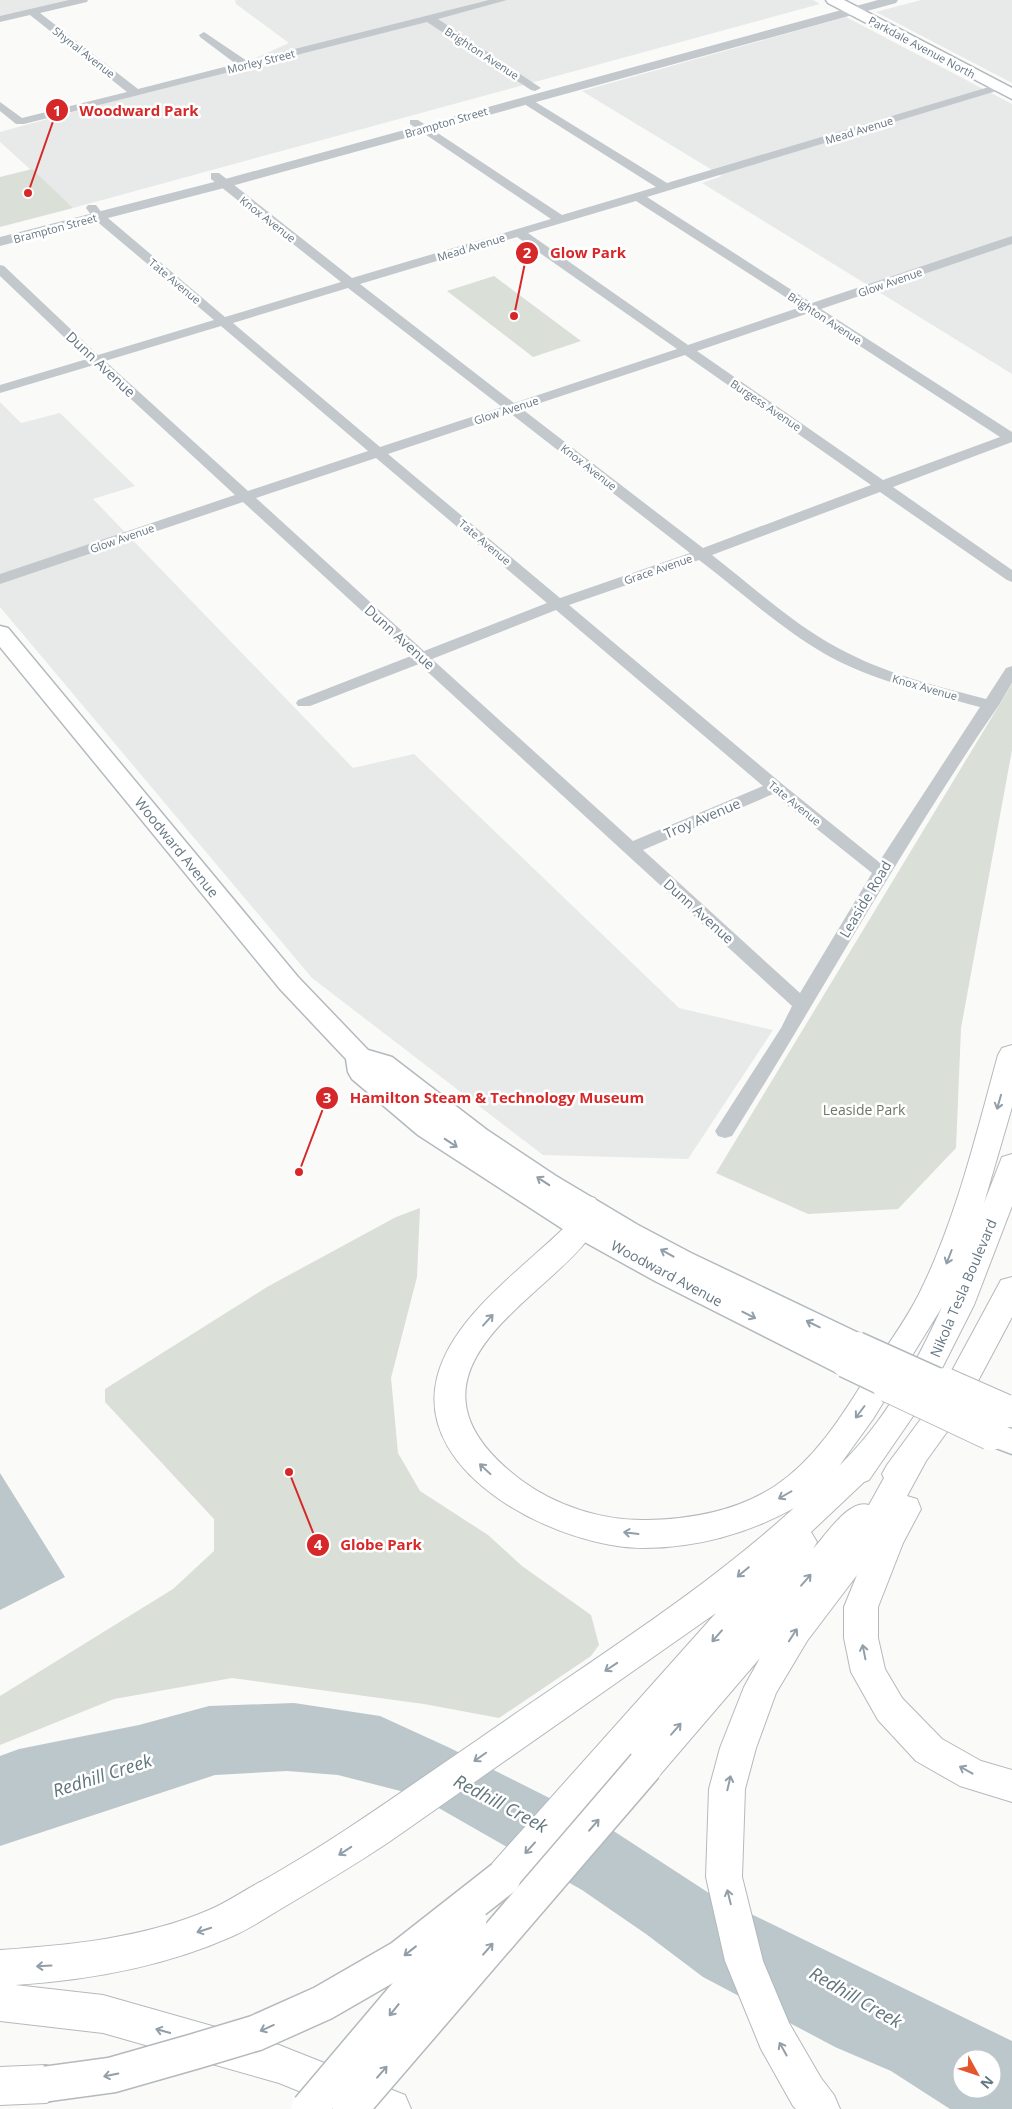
<svg xmlns="http://www.w3.org/2000/svg" width="1012" height="2109" viewBox="0 0 1012 2109" font-family="'Open Sans',sans-serif">
	<style>
		.built { fill: #e8e9e9 }
		.green { fill: #dadfd7 }
		.water { fill: #bbc7cb; fill-rule: evenodd }
		.lines { fill: none; stroke-linecap: round; stroke-linejoin: round }
		.secondary-casing { stroke: #b3babf; stroke-width: 3 }
		.motorway-casing { stroke: #b4b9bd; stroke-width: 2 }
		.minor { fill: #c3c8cc; fill-rule: evenodd }
		.tertiary { fill: #c3c8cc; fill-rule: evenodd }
		.secondary { fill: #fff; fill-rule: evenodd }
		.motorway { fill: #fff; fill-rule: evenodd }
		.secondary-bridge-far1-casing { stroke: #b3babf; stroke-width: 29; stroke-linecap: butt }
		.secondary-bridge-casing { stroke: #b3babf; stroke-width: 36; stroke-linecap: butt }
		.motorway-bridge-casing { stroke: #b4b9bd; stroke-width: 38; stroke-linecap: butt }
		.secondary-bridge-far1 { stroke: #fff; stroke-width: 26 }
		.secondary-bridge { stroke: #fff; stroke-width: 34 }
		.motorway-bridge { stroke: #fff; stroke-width: 35 }
		.oneway { stroke: #939fa8 }
		.labels { text-anchor: middle; dominant-baseline: central; stroke-width: 5; stroke-linejoin: round; paint-order: stroke }
		.far-street-label { font-size: 11px; fill: #657683; stroke: #fff }
		.street-label { font-size: 14px; fill: #657683; stroke: #fff }
		.park-label { font-size: 14px; fill: #687a64; stroke: #fff }
		.near-water-label { font-size: 18px; font-style: italic; fill: #60757c; stroke: #fff }
		.leader { fill: none; stroke: #d62828; stroke-width: 2 }
		.callout-dot { fill: #d62828; stroke: #fff; stroke-width: 2 }
		.mark-label { font-size: 15px; text-anchor: middle; font-weight: bold; fill: #fff }
		.callout-label { font-size: 15px; text-anchor: middle; font-weight: bold; fill: #d62828; stroke: #fff; stroke-width: 5; stroke-linejoin: round; paint-order: stroke }
	</style>
	<rect width="100%" height="100%" fill="#fafaf8"/>
	<g class="built">
		<path d="M0,0h87l-87,19z"/>
		<path d="M235,0h578l7,4 -747,204 -73,-66v-10l231,-63 58,-26 -53,-39z"/>
		<path d="M921,0h91v83l-136,-71z"/>
		<path d="M846,17l166,87v270l-310,-191 20,-7 -140,-85z"/>
		<path d="M0,402l21,21 39,-10 75,73 -42,13 260,269 61,-14 265,254 94,22 -85,129 -145,-4 -231,-177 -312,-371z"/>
	</g>
	<g class="green">
		<path d="M32,169l41,39 -73,19v-50z"/>
		<path d="M494,276l87,65 -48,16 -86,-66z"/>
		<path d="M1012,684v66l-51,278 -5,120 -58,61 -90,5 -92,-41z"/>
		<path d="M420,1208l-3,69 -26,101 7,75 22,38 68,44 34,31 69,49 8,30 -8,11 -92,62 -75,-14 -192,-26 -118,21 -114,46v-49l173,-107 41,-38v-32l-109,-117v-13l162,-102 129,-70z"/>
	</g>
	<g class="water">
		<path d="M0,1473l65,104 -65,33z"/>
		<path d="M294,1703l86,13 70,32 159,80 103,67 300,146v68h-62l-59,-38 -56,-24 -132,-70 -57,-43 -64,-44 -166,-95 -78,-20 -51,-4 -72,4 -215,71v-90l19,-7 120,-24 70,-19zM962,2059h30v30h-30z"/>
	</g>
	<g class="lines">
		<g class="secondary-casing">
			<g id="secondary">
				<path d="M826,0h18l168,88v11l-184,-96z"/>
				<path d="M0,626l8,2 290,349 70,73 24,7 95,73 69,46 82,49 53,28 176,84 5,8 -5,8 -11,3 4,8 -5,8 -10,4 -10,-4 -180,-91 -83,-46 -154,-100 -66,-56 -4,-7 -2,-13 -66,-70 -280,-342z"/>
				<path d="M991,1421l21,8v25l-32,-12 -4,-9 4,-9z"/>
			</g>
		</g>
		<g class="motorway-casing">
			<g id="motorway">
				<path d="M1012,1045v62l-28,96 18,-46 10,-3v52l-38,99 -43,85 -62,90 -5,2 -53,50 6,10 -4,7c13,-14 36,-51 56,-44l15,-27 -2,-4 5,-9 53,-72 61,-113 11,-3v40l-50,94 -36,50 -19,35 10,3 4,10 -18,34 -25,64v31l7,31 17,29 40,41 39,22 31,9v32l-52,-16 -44,-25 -38,-41 -27,-48 -7,-34v-31l13,-32 -50,66 -31,52 -20,55 -11,41 -3,88 21,84 26,62 32,55 13,17 6,14h-44l-3,-3 -32,-57 -36,-88 -19,-84 3,-88 11,-41 24,-61 16,-29 -102,119 -13,5 -13,-5 -5,-11 3,-7 -114,131 -13,5 -13,-5 -5,-12 5,-12 226,-253 -327,229c-36,24 -73,46 -110,68 -15,9 -30,19 -46,26 -69,31 -144,44 -218,49l88,10 176,50 126,50 6,14h-68l-64,-26 -176,-50 -103,-12v-71c70,-5 144,-12 209,-40 19,-8 35,-20 53,-29 75,-42 143,-92 214,-140 108,-76 220,-144 318,-233 -46,26 -99,40 -151,40 -81,0 -230,-71 -206,-170 15,-62 88,-111 131,-154l2,-18 5,-8 10,-3 10,3c39,70 -246,152 -74,282 35,26 82,41 126,40 45,-1 90,-9 128,-34 38,-25 66,-68 90,-107 18,-28 39,-55 54,-85 37,-74 57,-159 79,-239l4,-7zM942,1307c-26,57 -57,115 -103,159l34,-47z"/>
				<path d="M46,2065l14,5 6,14 -6,14 -14,5 -46,2v-38z"/>
			</g>
		</g>
		<g class="minor">
			<path d="M69,0h19l-1,2 -47,11 98,76 98,-25 -36,-27 -1,-2 5,-3 43,29 242,-61h18l-69,19 103,69 -6,3 -4,-1 -104,-68 -403,102h-8l-16,-13v-9l22,16 105,-26 -97,-77 -30,7v-6z"/>
			<path d="M999,84l6,3 -2,2 -356,108 165,106 200,-67v8l-191,65 191,123v10l-119,45 119,83v12l-5,-2 -127,-88 -168,63c40,31 81,69 126,93 46,25 97,38 148,51l20,-31 6,-2v17l-13,22c-96,139 -177,288 -267,431l-7,2 -7,-2 -3,-5 66,-103 11,-22 -373,-342 -109,42h-12l-2,-3 2,-3 113,-44 -168,-154 -243,82v-10l235,-79 -141,-130 -94,28v-8l87,-26 -87,-83v-11l4,1 94,89 116,-35 -120,-101 -8,-11 2,-3h8l6,8 123,104 116,-35 -130,-103v-6h8l133,105 199,-59 -141,-95v-4h8l144,95 94,-28 -135,-85v-4h8l138,85zM636,201l165,106 -113,38 -160,-112zM517,237l160,112 -163,54 -154,-119zM348,288l154,119 -122,40 -147,-124zM809,313l191,124 -117,43 -186,-129zM221,326l147,125 -120,40 -143,-130zM685,355l186,130 -168,63 -181,-139zM510,413l180,140 -130,45 -172,-144zM376,458l171,145 -123,48 -168,-153zM699,560c41,31 81,68 126,94 48,27 103,39 155,53l-101,155 -98,-79 -212,-178zM556,610l207,176 -130,55 -201,-182zM773,794l99,79 -72,120 -157,-143z"/>
		</g>
		<path class="tertiary" d="M878,0h20l-2,3 -668,184 -228,59v-9l218,-56z"/>
		<use href="#secondary" class="secondary"/>
		<use href="#motorway" class="motorway"/>
		<g class="secondary-bridge-far1-casing">
			<g id="secondary-bridge-far1">
				<path d="M857,1345l91,41"/>
				<path d="M845,1364l46,22"/>
			</g>
		</g>
		<g class="secondary-bridge-casing">
			<g id="secondary-bridge">
				<path d="M889,1385l102,48"/>
				<path d="M945,1385l59,26"/>
			</g>
		</g>
		<g class="motorway-bridge-casing">
			<g id="motorway-bridge">
				<path d="M46,2084l66,-9 84,-24 60,-18 67,-30 78,-45 102,-80"/>
				<path d="M309,2109l160,-189"/>
				<path d="M350,2109l295,-343"/>
			</g>
		</g>
		<use href="#secondary-bridge-far1" class="secondary-bridge-far1"/>
		<use href="#secondary-bridge" class="secondary-bridge"/>
		<use href="#motorway-bridge" class="motorway-bridge"/>
	</g>
	<defs><path id="oneway-shaft" d="M-6 0H5M1.5-3L5.5 0L1.5 3" fill="none" stroke-width="1.6" stroke-linecap="round" stroke-linejoin="round" transform="scale(1.25)"/></defs>
	<g class="oneway">
		<use href="#oneway-shaft" transform="translate(999 1102) rotate(106)"/>
		<use href="#oneway-shaft" transform="translate(451 1143) rotate(33)"/>
		<use href="#oneway-shaft" transform="translate(543 1181) rotate(-147)"/>
		<use href="#oneway-shaft" transform="translate(667 1253) rotate(-151)"/>
		<use href="#oneway-shaft" transform="translate(949 1257) rotate(111)"/>
		<use href="#oneway-shaft" transform="translate(749 1315) rotate(27)"/>
		<use href="#oneway-shaft" transform="translate(488 1320) rotate(-48)"/>
		<use href="#oneway-shaft" transform="translate(813 1324) rotate(-154)"/>
		<use href="#oneway-shaft" transform="translate(860 1412) rotate(127)"/>
		<use href="#oneway-shaft" transform="translate(485 1469) rotate(-137)"/>
		<use href="#oneway-shaft" transform="translate(785 1495) rotate(150)"/>
		<use href="#oneway-shaft" transform="translate(631 1533) rotate(-173)"/>
		<use href="#oneway-shaft" transform="translate(743 1572) rotate(140)"/>
		<use href="#oneway-shaft" transform="translate(806 1580) rotate(-49)"/>
		<use href="#oneway-shaft" transform="translate(793 1635) rotate(-57)"/>
		<use href="#oneway-shaft" transform="translate(717 1636) rotate(131)"/>
		<use href="#oneway-shaft" transform="translate(864 1652) rotate(-101)"/>
		<use href="#oneway-shaft" transform="translate(611 1667) rotate(146)"/>
		<use href="#oneway-shaft" transform="translate(676 1729) rotate(-49)"/>
		<use href="#oneway-shaft" transform="translate(480 1757) rotate(145)"/>
		<use href="#oneway-shaft" transform="translate(966 1770) rotate(-151)"/>
		<use href="#oneway-shaft" transform="translate(729 1783) rotate(-77)"/>
		<use href="#oneway-shaft" transform="translate(594 1825) rotate(-49)"/>
		<use href="#oneway-shaft" transform="translate(530 1848) rotate(132)"/>
		<use href="#oneway-shaft" transform="translate(345 1851) rotate(147)"/>
		<use href="#oneway-shaft" transform="translate(729 1897) rotate(-104)"/>
		<use href="#oneway-shaft" transform="translate(204 1930) rotate(162)"/>
		<use href="#oneway-shaft" transform="translate(488 1949) rotate(-49)"/>
		<use href="#oneway-shaft" transform="translate(410 1951) rotate(142)"/>
		<use href="#oneway-shaft" transform="translate(44 1966) rotate(177)"/>
		<use href="#oneway-shaft" transform="translate(394 2010) rotate(129)"/>
		<use href="#oneway-shaft" transform="translate(267 2028) rotate(156)"/>
		<use href="#oneway-shaft" transform="translate(163 2031) rotate(-164)"/>
		<use href="#oneway-shaft" transform="translate(783 2049) rotate(-119)"/>
		<use href="#oneway-shaft" transform="translate(382 2072) rotate(-49)"/>
		<use href="#oneway-shaft" transform="translate(111 2075) rotate(169)"/>
	</g>
	<g class="labels">
		<g class="far-street-label">
			<text transform="translate(922 47) rotate(28)">Parkdale Avenue North</text>
			<text transform="translate(84 52) rotate(38)">Shynal Avenue</text>
			<text transform="translate(482 53) rotate(33)">Brighton Avenue</text>
			<text transform="translate(261 61) rotate(-14)">Morley Street</text>
			<text transform="translate(446 122) rotate(-16)">Brampton Street</text>
			<text transform="translate(859 130) rotate(-17)">Mead Avenue</text>
			<text transform="translate(268 219) rotate(38)">Knox Avenue</text>
			<text transform="translate(55 228) rotate(-15)">Brampton Street</text>
			<text transform="translate(471 247) rotate(-17)">Mead Avenue</text>
			<text transform="translate(175 281) rotate(40)">Tate Avenue</text>
			<text transform="translate(890 282) rotate(-19)">Glow Avenue</text>
			<text transform="translate(825 318) rotate(33)">Brighton Avenue</text>
			<text transform="translate(766 405) rotate(34)">Burgess Avenue</text>
			<text transform="translate(506 410) rotate(-18)">Glow Avenue</text>
			<text transform="translate(589 467) rotate(38)">Knox Avenue</text>
			<text transform="translate(122 538) rotate(-19)">Glow Avenue</text>
			<text transform="translate(485 542) rotate(40)">Tate Avenue</text>
			<text transform="translate(658 569) rotate(-19)">Grace Avenue</text>
			<text transform="translate(925 687) rotate(16)">Knox Avenue</text>
			<text transform="translate(795 803) rotate(39)">Tate Avenue</text>
		</g>
		<g class="street-label">
			<text transform="translate(101 364) rotate(43)">Dunn Avenue</text>
			<text transform="translate(400 637) rotate(42)">Dunn Avenue</text>
			<text transform="translate(702 818) rotate(-23)">Troy Avenue</text>
			<text transform="translate(177 847) rotate(51)">Woodward Avenue</text>
			<text transform="translate(865 899) rotate(-59)">Leaside Road</text>
			<text transform="translate(699 911) rotate(42)">Dunn Avenue</text>
			<text transform="translate(667 1273) rotate(28)">Woodward Avenue</text>
			<text transform="translate(963 1288) rotate(-67)">Nikola Tesla Boulevard</text>
		</g>
		<g class="park-label">
			<text x="864" y="1109">Leaside Park</text>
		</g>
		<g class="near-water-label">
			<text transform="translate(102 1775) rotate(-18)">Redhill Creek</text>
			<text transform="translate(501 1803) rotate(28)">Redhill Creek</text>
			<text transform="translate(856 1997) rotate(30)">Redhill Creek</text>
		</g>
	</g>
	<path class="leader" d="M28 193L57 110M514 316L527 253M299 1172L327 1098M289 1472L318 1545"/>
	<g class="callout-dot">
		<circle cx="28" cy="193" r="5"/>
		<circle cx="514" cy="316" r="5"/>
		<circle cx="299" cy="1172" r="5"/>
		<circle cx="289" cy="1472" r="5"/>
		<circle cx="57" cy="110" r="12"/>
		<circle cx="527" cy="253" r="12"/>
		<circle cx="327" cy="1098" r="12"/>
		<circle cx="318" cy="1545" r="12"/>
	</g>
	<g class="mark-label">
		<text x="57" y="116">1</text>
		<text x="527" y="258">2</text>
		<text x="327" y="1103">3</text>
		<text x="318" y="1550">4</text>
	</g>
	<g class="callout-label">
		<text x="139" y="116">Woodward Park</text>
		<text x="588" y="258">Glow Park</text>
		<text x="497" y="1103">Hamilton Steam &amp; Technology Museum</text>
		<text x="381" y="1550">Globe Park</text>
	</g>
	<g transform="translate(977 2074) rotate(130)"><circle r="24" fill="#ffffff" stroke="#c1c8cd"/>
	<path d="M0-4L9 19L0 12L-9 19Z" fill="#e4572e"/>
	<text y="-8" font-size="14" font-weight="bold" text-anchor="middle" fill="#657683">N</text>
	</g>
</svg>
